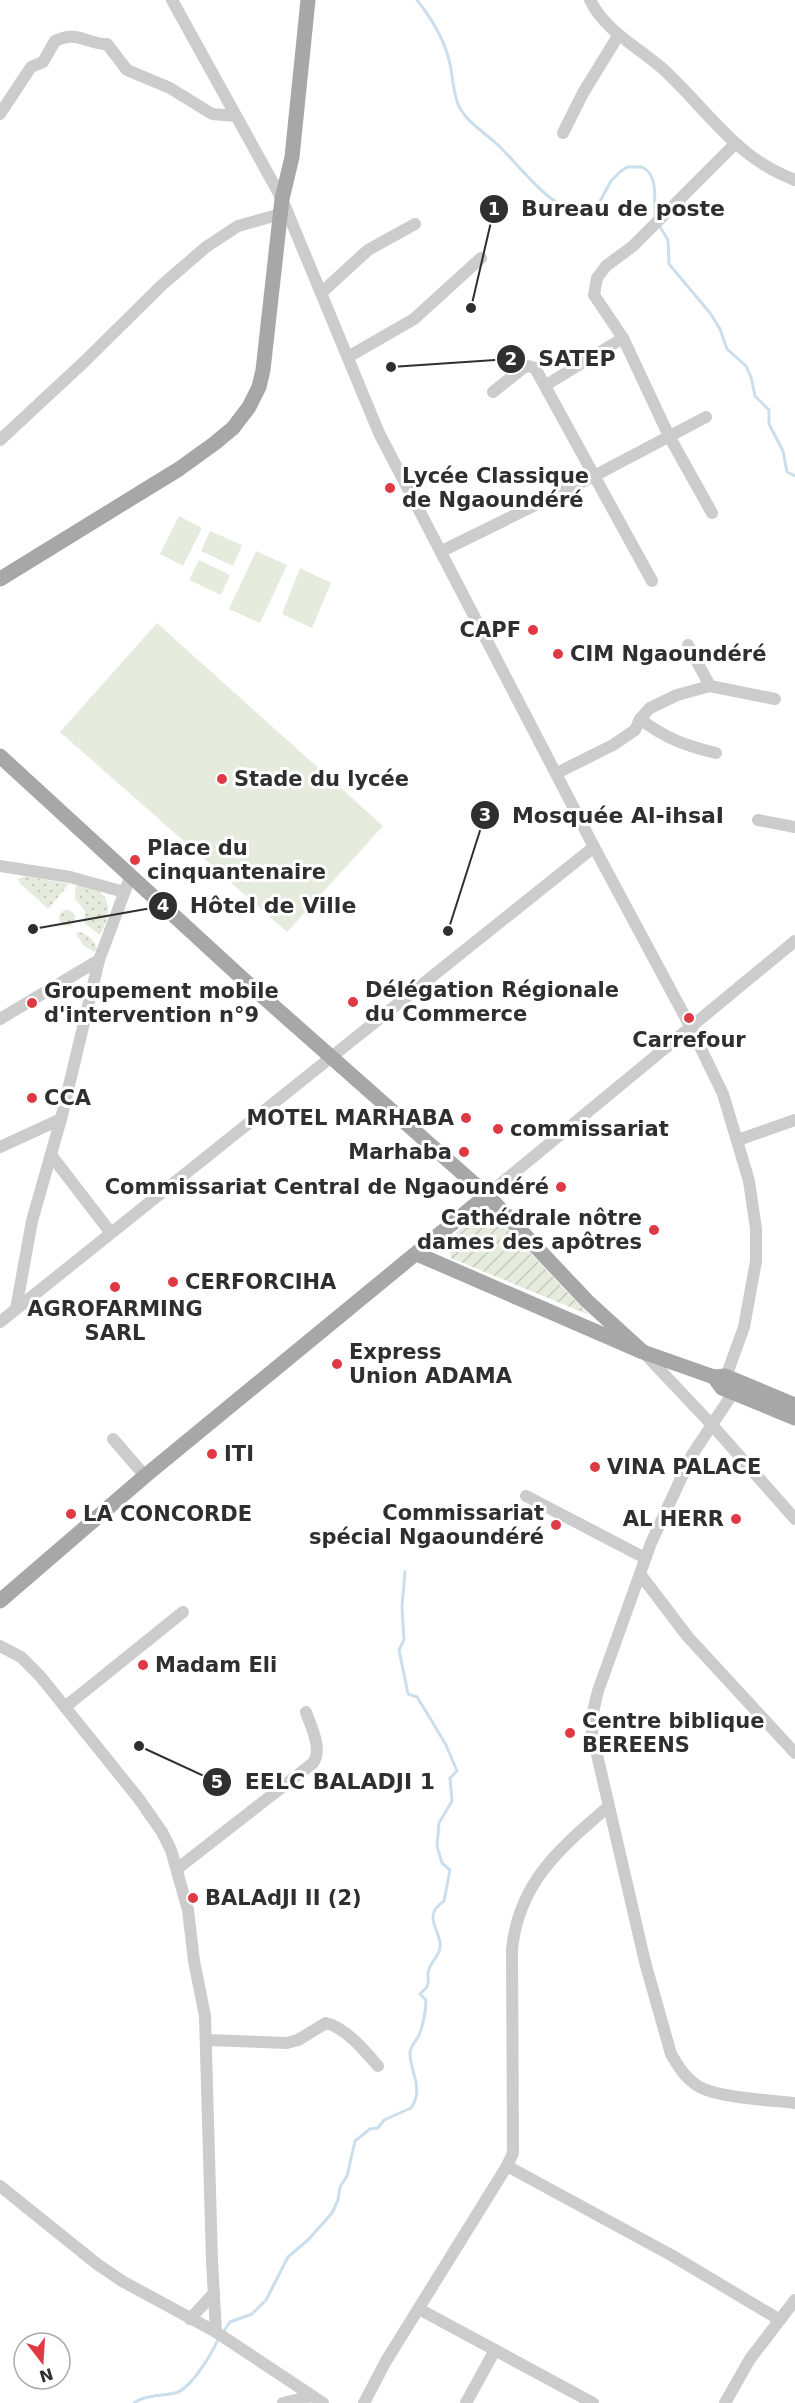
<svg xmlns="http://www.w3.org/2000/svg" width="795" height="2403" viewBox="0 0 795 2403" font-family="'DejaVu Sans',sans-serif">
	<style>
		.grass { fill: url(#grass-dots) }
		.garden { fill: url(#garden-furrows) }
		.pitch { fill: #e5ecde }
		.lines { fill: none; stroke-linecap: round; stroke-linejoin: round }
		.stream { stroke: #cbdeeb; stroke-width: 3 }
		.minor { stroke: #ccc; stroke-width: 12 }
		.major { stroke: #a7a7a7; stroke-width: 15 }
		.poi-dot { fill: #df3943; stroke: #fff; stroke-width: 2 }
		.labels { text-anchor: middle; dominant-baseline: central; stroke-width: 6; stroke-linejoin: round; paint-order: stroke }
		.poi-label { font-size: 21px; font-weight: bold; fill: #2f2f2f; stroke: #fff; text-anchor: start }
		.leader { fill: none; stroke: #2f2f2f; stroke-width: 2 }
		.callout-dot { fill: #2f2f2f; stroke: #fff; stroke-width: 2 }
		.mark-label { font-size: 18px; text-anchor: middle; font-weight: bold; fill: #fff }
		.callout-label { font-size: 22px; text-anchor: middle; font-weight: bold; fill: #2f2f2f; stroke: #fff; stroke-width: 6; stroke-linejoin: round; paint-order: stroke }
	</style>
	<defs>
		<pattern id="grass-dots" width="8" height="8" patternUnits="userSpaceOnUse" patternTransform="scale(1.5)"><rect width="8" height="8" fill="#e5ecde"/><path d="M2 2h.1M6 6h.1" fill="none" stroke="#c5cbbf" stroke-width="1.8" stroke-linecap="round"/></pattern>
		<pattern id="garden-furrows" width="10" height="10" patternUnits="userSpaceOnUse" patternTransform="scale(1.5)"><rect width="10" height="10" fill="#e5ecde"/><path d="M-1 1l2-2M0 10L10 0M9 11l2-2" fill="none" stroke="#c5cbbf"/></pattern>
	</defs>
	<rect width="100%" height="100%" fill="#fff"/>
	<g class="grass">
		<path d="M25,876l44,8 -21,25 -28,-26 -2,-4z"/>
		<path d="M76,885c33,1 40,23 24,50l-16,-12 1,-12 -10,-12z"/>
		<circle cx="67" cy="918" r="8"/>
		<path d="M79,932c9,2 17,9 18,18l-3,2 -11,-7 -7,-11z"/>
	</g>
	<path class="garden" d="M476,1215l24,6 89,94 -138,-57 -3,-18z"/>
	<g class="pitch">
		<path d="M179,516l23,12 -19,38 -23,-12z"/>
		<path d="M210,531l32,14 -9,21 -32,-15z"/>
		<path d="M256,551l31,14 -27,58 -31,-14z"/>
		<path d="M199,560l31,15 -9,20 -32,-15z"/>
		<path d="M300,568l31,15 -19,45 -30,-14z"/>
		<path d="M157,623l226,203 -96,106 -227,-200z"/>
	</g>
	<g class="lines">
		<g class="stream">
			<path d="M417,0c15,19 28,40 33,64 3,14 3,27 8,40 8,19 27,28 41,42 23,22 50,62 84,68l16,-11 12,-22 9,-9 7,-5h15c19,9 10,38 14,53"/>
			<path d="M659,225l9,15 1,24 41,49 10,16 7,20 19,17 5,11 4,19 14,14v14l14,27 4,21 8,4"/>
			<path d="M222,2334l8,-12 22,-8 14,-14 22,-43 20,-17 24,-27 6,-13 2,-13 7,-11 8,-35 15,-12 8,-1 6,-8 27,-12c13,-19 0,-34 -1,-54 0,-8 5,-11 8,-17 5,-9 8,-27 8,-37l-6,-6c1,-1 6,-6 7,-7 2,-4 1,-10 1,-14 1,-11 14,-18 12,-30 -2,-16 -17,-28 4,-42l6,-31 -8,-7 -5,-17 2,-23 13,-22 -2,-23 7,-7 -11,-26 -16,-27 -13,-21 -9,-3 -9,-44 5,-10 -2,-34 3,-34"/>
			<path d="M134,2403c10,-8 28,-7 41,-10 15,-3 37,-39 43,-54"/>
		</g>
		<g class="minor">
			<path d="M172,0l110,199 97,234 215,414 96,179 33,68 26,87 7,48v32l-12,66 -21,58"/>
			<path d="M590,0c16,32 47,46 73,69 44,40 72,89 132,111"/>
			<path d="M0,114l31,-47 12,-5 12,-21c23,-11 31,3 52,3l20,26 43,18 42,26 24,2"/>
			<path d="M563,133l20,-40 35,-57"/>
			<path d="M321,293l47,-43 47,-26"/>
			<path d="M348,357l66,-38 67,-61"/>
			<path d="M546,385l77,-47"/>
			<path d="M493,392l30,-24 5,-2 7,2 117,213"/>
			<path d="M0,440l85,-79 77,-76 44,-38 32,-21 43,-12"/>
			<path d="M712,513l-43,-77 -46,-98 -29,-43 3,-17 9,-12 27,-20 102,-102"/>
			<path d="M442,551l152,-75 112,-59"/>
			<path d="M688,645l22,41"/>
			<path d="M640,719c25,19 46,27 76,34"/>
			<path d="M557,773l56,-28 22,-15 5,-11 10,-11 27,-13 33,-9 65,13"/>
			<path d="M758,820l37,7"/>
			<path d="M0,866l70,11 54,15"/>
			<path d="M0,1019l99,-59"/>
			<path d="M738,1140l57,-20"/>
			<path d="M0,1147l61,-28"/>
			<path d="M51,1155l60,78"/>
			<path d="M487,1195l308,-254"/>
			<path d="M16,1309l16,-88 29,-102 38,-159 32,-85"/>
			<path d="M0,1322l594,-475"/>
			<path d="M644,1353l69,73 82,93"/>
			<path d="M733,1393l-41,62 -41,88 -53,148 -6,25v17l53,229 26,92c7,12 14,24 27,32 19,12 72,14 97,17"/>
			<path d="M113,1439l32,37"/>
			<path d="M526,1496l119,62"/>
			<path d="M640,1574l48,63 107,116"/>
			<path d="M0,1646l21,11 19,19 99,123 23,33 9,18 17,60 6,51 11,55 7,245 4,71"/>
			<path d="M65,1707l118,-95"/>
			<path d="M177,1869l136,-106c10,-14 -2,-36 -7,-51"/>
			<path d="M207,2040l80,3 11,-3 28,-17c20,5 39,28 52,43"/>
			<path d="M507,2166l164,89 109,65"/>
			<path d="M0,2186l97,78 25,17 94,51 107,71"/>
			<path d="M419,2309l174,94"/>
			<path d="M190,2319l24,-26"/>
			<path d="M283,2403l29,-7"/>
			<path d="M364,2403l22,-42 121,-195 6,-13 -1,-204c7,-67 48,-101 96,-142"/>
			<path d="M466,2403l29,-53"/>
			<path d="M725,2403l25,-44 45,-59"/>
		</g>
		<g class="major">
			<path d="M0,579l179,-110 36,-26 18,-15 16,-21 10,-20 4,-17 19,-171 10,-42 16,-157"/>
			<path d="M0,756l243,223 244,216 100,106 56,51"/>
			<path d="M417,1254l226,98 71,25 11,-1 70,29"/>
			<path d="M714,1377l8,11 73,30"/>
			<path d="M0,1601l145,-125 342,-281"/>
		</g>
	</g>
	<g class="poi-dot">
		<circle cx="390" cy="488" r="6"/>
		<circle cx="533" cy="630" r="6"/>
		<circle cx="558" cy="654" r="6"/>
		<circle cx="222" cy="779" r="6"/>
		<circle cx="135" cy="860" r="6"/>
		<circle cx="353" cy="1002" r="6"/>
		<circle cx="32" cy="1003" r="6"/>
		<circle cx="689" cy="1018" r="6"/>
		<circle cx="32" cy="1098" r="6"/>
		<circle cx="466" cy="1118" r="6"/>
		<circle cx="498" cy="1129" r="6"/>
		<circle cx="464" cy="1152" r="6"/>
		<circle cx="561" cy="1187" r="6"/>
		<circle cx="654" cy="1230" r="6"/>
		<circle cx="173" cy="1282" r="6"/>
		<circle cx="115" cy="1287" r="6"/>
		<circle cx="337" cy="1364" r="6"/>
		<circle cx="212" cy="1454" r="6"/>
		<circle cx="595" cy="1467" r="6"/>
		<circle cx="71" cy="1514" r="6"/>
		<circle cx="736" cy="1519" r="6"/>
		<circle cx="556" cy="1525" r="6"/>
		<circle cx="143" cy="1665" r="6"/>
		<circle cx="570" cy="1733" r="6"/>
		<circle cx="193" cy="1898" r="6"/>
	</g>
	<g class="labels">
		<g class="poi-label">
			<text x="402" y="476">Lycée Classique<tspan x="402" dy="24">de Ngaoundéré</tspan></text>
			<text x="521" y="630" text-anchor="end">CAPF</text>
			<text x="570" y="654">CIM Ngaoundéré</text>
			<text x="234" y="779">Stade du lycée</text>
			<text x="147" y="848">Place du<tspan x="147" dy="24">cinquantenaire</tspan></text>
			<text x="365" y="990">Délégation Régionale<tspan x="365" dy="24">du Commerce</tspan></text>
			<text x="44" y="991">Groupement mobile<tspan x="44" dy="24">d'intervention n°9</tspan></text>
			<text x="689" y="1040" text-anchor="middle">Carrefour</text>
			<text x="44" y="1098">CCA</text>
			<text x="454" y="1118" text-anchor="end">MOTEL MARHABA</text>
			<text x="510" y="1129">commissariat</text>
			<text x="452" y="1152" text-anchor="end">Marhaba</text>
			<text x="549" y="1187" text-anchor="end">Commissariat Central de Ngaoundéré</text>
			<text x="642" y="1218" text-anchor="end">Cathédrale nôtre<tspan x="642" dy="24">dames des apôtres</tspan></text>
			<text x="185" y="1282">CERFORCIHA</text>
			<text x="115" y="1309" text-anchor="middle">AGROFARMING<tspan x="115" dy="24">SARL</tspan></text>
			<text x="349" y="1352">Express<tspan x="349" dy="24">Union ADAMA</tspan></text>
			<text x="224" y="1454">ITI</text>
			<text x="607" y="1467">VINA PALACE</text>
			<text x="544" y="1513" text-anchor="end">Commissariat<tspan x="544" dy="24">spécial Ngaoundéré</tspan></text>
			<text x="83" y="1514">LA CONCORDE</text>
			<text x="724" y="1519" text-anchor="end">AL HERR</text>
			<text x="155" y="1665">Madam Eli</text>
			<text x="582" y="1721">Centre biblique<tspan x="582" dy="24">BEREENS</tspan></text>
			<text x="205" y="1898">BALAdJI II (2)</text>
		</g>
	</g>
	<path class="leader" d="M471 308L494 209M391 367L511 359M448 931L485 815M33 929L163 906M139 1746L217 1782"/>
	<g class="callout-dot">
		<circle cx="471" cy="308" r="6"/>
		<circle cx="391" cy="367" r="6"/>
		<circle cx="448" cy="931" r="6"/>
		<circle cx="33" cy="929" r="6"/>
		<circle cx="139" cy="1746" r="6"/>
		<circle cx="494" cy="209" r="15"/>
		<circle cx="511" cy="359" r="15"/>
		<circle cx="485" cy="815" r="15"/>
		<circle cx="163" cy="906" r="15"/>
		<circle cx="217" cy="1782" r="15"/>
	</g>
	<g class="mark-label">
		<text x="494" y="215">1</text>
		<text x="511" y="365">2</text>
		<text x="485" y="821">3</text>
		<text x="163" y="912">4</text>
		<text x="217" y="1788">5</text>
	</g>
	<g class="callout-label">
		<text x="623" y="216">Bureau de poste</text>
		<text x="577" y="366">SATEP</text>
		<text x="618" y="823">Mosquée Al-ihsaI</text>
		<text x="273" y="913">Hôtel de Ville</text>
		<text x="340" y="1789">EELC BALADJI 1</text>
	</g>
	<g transform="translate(42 2361) rotate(163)"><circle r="28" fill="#ffffff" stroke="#acacac" stroke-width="1.5"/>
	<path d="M0-4.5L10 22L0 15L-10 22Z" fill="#df3943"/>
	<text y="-9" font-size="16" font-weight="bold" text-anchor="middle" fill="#2f2f2f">N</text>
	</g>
</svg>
